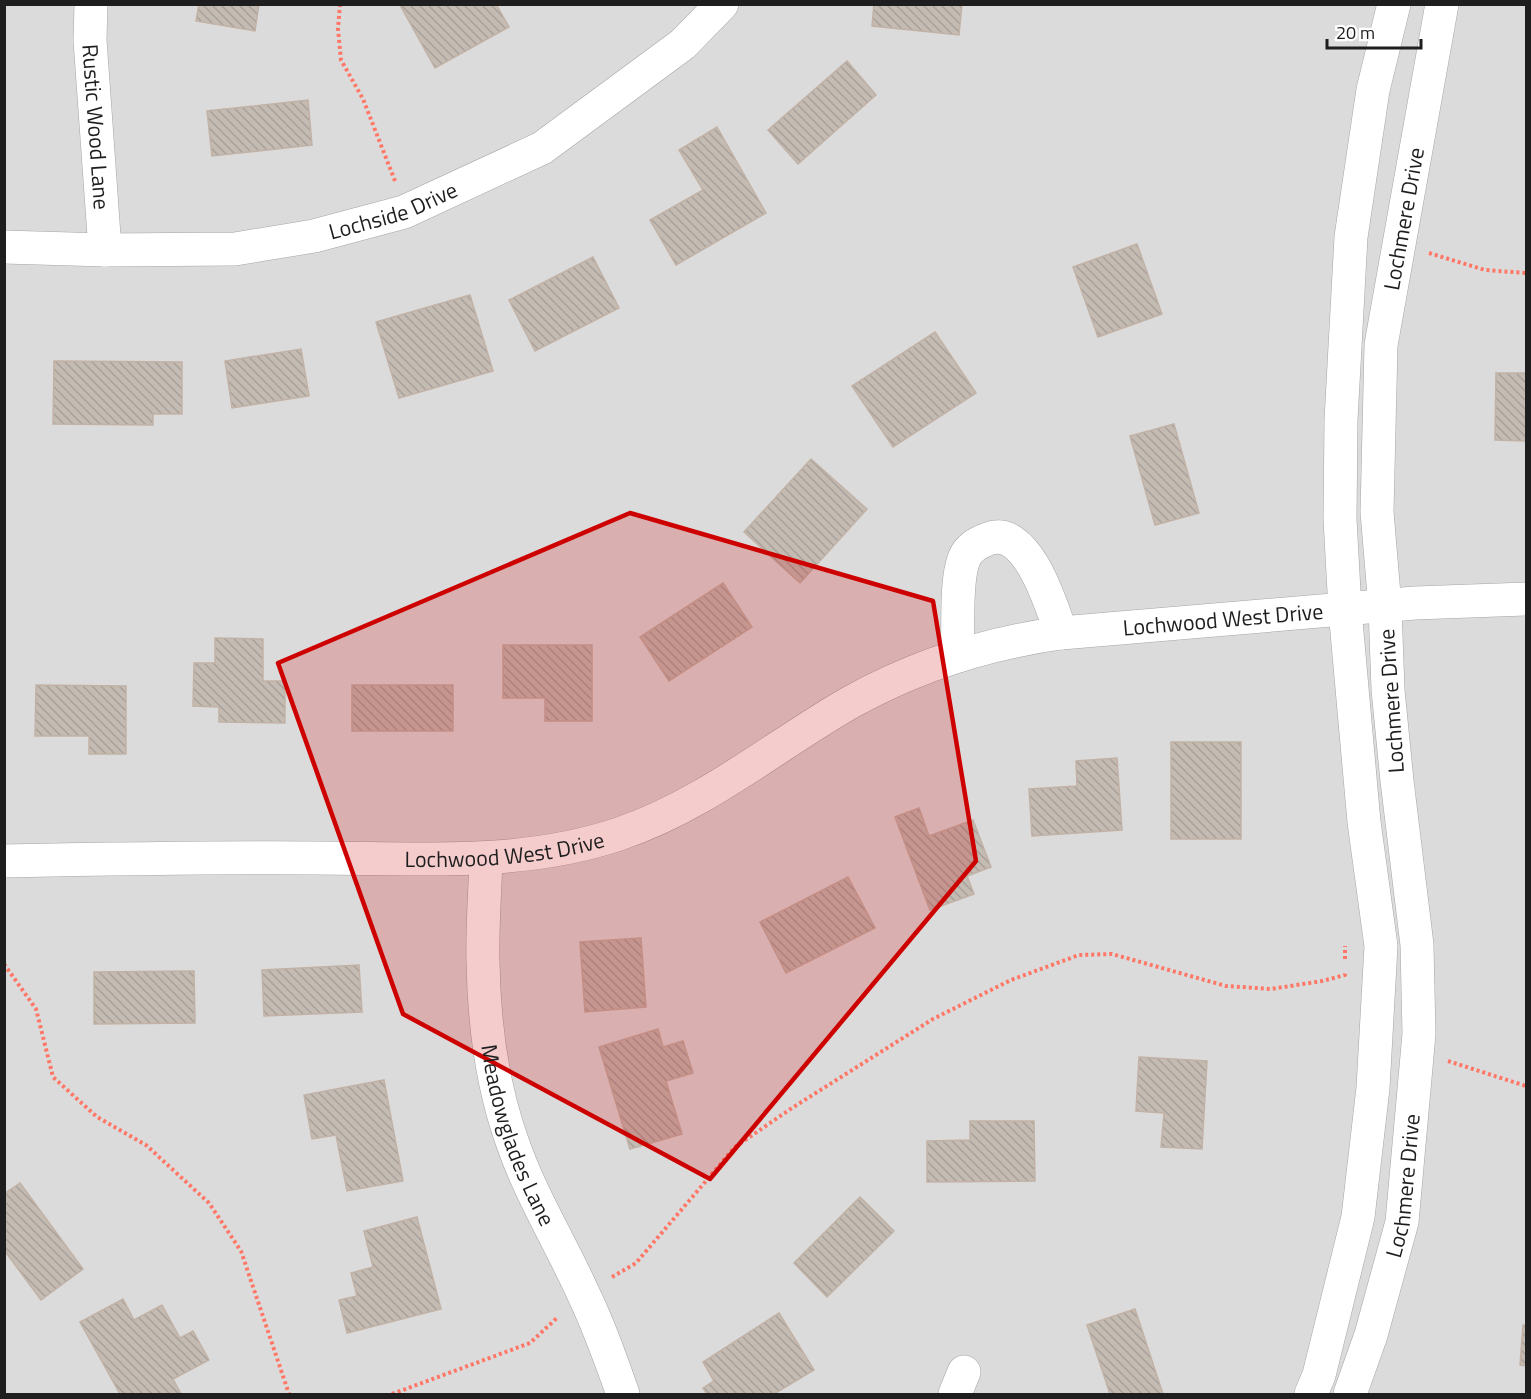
<svg xmlns="http://www.w3.org/2000/svg" width="1531" height="1399" viewBox="0 0 1531 1399" font-family="'Titillium Web',sans-serif">
	<style>
		.residential { fill: #dcdbdb }
		.building { fill: url(#building-back-hatch); stroke: #c2b2a6; stroke-width: 1.5 }
		.lines { fill: none; stroke-linecap: round; stroke-linejoin: round }
		.minor-casing { stroke: #a5a5a5; stroke-width: 34 }
		.path { stroke: #f76; stroke-width: 4; stroke-dasharray: 3 3; stroke-linecap: butt }
		.minor { stroke: #fff; stroke-width: 33 }
		.marked { fill: #cd0200; fill-opacity: 0.2; stroke: #cd0200; stroke-width: 4.5; stroke-linejoin: round }
		.labels { text-anchor: middle; dominant-baseline: central; stroke-width: 4.5; stroke-linejoin: round; paint-order: stroke }
		.street-label { font-size: 22px; fill: #1e1e1e; stroke: #fff }
	</style>
	<defs>
		<pattern id="building-back-hatch" width="6" height="6" patternUnits="userSpaceOnUse" patternTransform="scale(1.5)"><rect width="6" height="6" fill="#c4bbb3"/><path d="M-1 5l2 2M0 0l6 6M5-1l2 2" fill="none" stroke="#a8a09a"/></pattern>
	</defs>
	<rect width="100%" height="100%" fill="#f0ece4"/>
	<rect class="residential" x="5" y="5" width="1521" height="1389"/>
	<g class="building">
		<path d="M199,4h60l-4,27 -59,-10z"/>
		<path d="M496,4l13,23 -74,41 -35,-63z"/>
		<path d="M874,4h88l-3,31 -87,-9z"/>
		<path d="M847,61l29,34 -78,69 -30,-34z"/>
		<path d="M308,100l4,45 -100,11 -5,-45z"/>
		<path d="M717,127l49,86 -90,52 -26,-45 53,-30 -24,-40z"/>
		<path d="M1137,244l25,70 -64,23 -25,-70z"/>
		<path d="M593,257l26,51 -84,43 -26,-51z"/>
		<path d="M470,295l23,76 -94,27 -23,-76z"/>
		<path d="M935,332l41,61 -83,54 -41,-61z"/>
		<path d="M301,349l8,47 -77,12 -7,-47z"/>
		<path d="M54,361l128,1v52h-29v11l-100,-1z"/>
		<path d="M1496,373h30v68l-31,-1z"/>
		<path d="M1174,424l25,89 -44,12 -25,-89z"/>
		<path d="M811,459l56,50 -67,74 -56,-51z"/>
		<path d="M723,583l29,44 -83,54 -29,-44z"/>
		<path d="M215,638l48,1v42h22v42l-66,-1v-15l-26,-1 1,-43h21z"/>
		<path d="M503,645h89v76h-47v-23h-42z"/>
		<path d="M36,685l90,1v68h-37v-18h-54z"/>
		<rect x="352" y="685" width="101" height="46"/>
		<rect x="1171" y="742" width="70" height="97"/>
		<path d="M1117,758l5,72 -90,6 -3,-47 48,-3 -1,-25z"/>
		<path d="M919,808l10,28 44,-16 18,47 -24,9 7,18 -44,16 -35,-93z"/>
		<path d="M848,877l27,51 -89,45 -26,-51z"/>
		<path d="M641,938l5,69 -61,5 -5,-70z"/>
		<path d="M359,965l3,47 -98,4 -2,-46z"/>
		<path d="M194,971l1,52 -101,1v-52z"/>
		<path d="M658,1029l5,18 20,-6 10,32 -27,8 16,53 -52,15 -31,-102z"/>
		<path d="M1139,1057l68,4 -5,88 -41,-2 3,-34 -28,-2z"/>
		<path d="M384,1080l19,101 -56,10 -11,-56 -24,4 -8,-44z"/>
		<path d="M970,1121h64l1,60 -108,1v-41l43,-1z"/>
		<path d="M20,1183l63,86 -42,31 -37,-50v-56z"/>
		<path d="M860,1197l34,34 -67,66 -33,-34z"/>
		<path d="M417,1217l24,92 -94,24 -8,-33 18,-4 -6,-23 22,-6 -9,-36z"/>
		<path d="M123,1299l11,21 28,-15 18,33 13,-7 16,29 -36,19 8,15h-61l-40,-72z"/>
		<path d="M1135,1309l28,85h-53l-23,-69z"/>
		<path d="M779,1313l35,57 -40,24h-67l-4,-6 11,-7 -11,-19z"/>
		<path d="M1523,1325l3,1v40l-6,-1z"/>
	</g>
	<g class="lines">
		<g class="minor-casing">
			<g id="minor">
				<path id="s1" d="M91,4l-1,36 15,210"/>
				<path id="s2" d="M4,247l101,3 130,-1 79,-13 90,-24 138,-64 141,-104 39,-40"/>
				<path d="M957,656c2,-27 -2,-73 7,-97 4,-11 13,-16 24,-20 39,-16 64,68 73,94"/>
				<path id="s3" d="M486,858c-1,35 -4,70 -3,104 1,60 9,123 29,179 18,53 48,101 71,152 16,33 28,67 40,101"/>
				<path id="s4" d="M4,861c104,-2 208,-4 312,-3 102,0 205,9 303,-24 86,-29 155,-88 232,-132 65,-36 137,-59 210,-69l354,-30 111,-4"/>
				<path d="M955,1394l9,-22"/>
				<path d="M1311,1394l8,-19 39,-158 15,-129 8,-142 -17,-124 -19,-212 -5,-91 1,-99 10,-183 22,-147 21,-86"/>
				<path id="s5" d="M1350,1394l21,-59 31,-113 17,-188 -2,-89 -20,-164 -9,-91 -3,-83 -8,-95 4,-167 61,-341"/>
			</g>
		</g>
		<g class="path">
			<path d="M340,4l-2,25 3,31 22,39 32,82"/>
			<path d="M1429,253l56,17 41,3"/>
			<path d="M1345,959v-13"/>
			<path d="M4,964l32,45 17,68 44,40 49,28 63,58 32,48 48,143"/>
			<path d="M1448,1061l78,25"/>
			<path d="M612,1277l24,-14 99,-116 57,-39 141,-89 78,-39 68,-25 33,-1 114,32 45,3 51,-8 23,-6v-3"/>
			<path d="M392,1394l138,-51 28,-26"/>
		</g>
		<use href="#minor" class="minor"/>
	</g>
	<path class="marked" d="M630,513l303,88 43,260 -266,318 -307,-165 -125,-351z"/>
	<g class="labels">
		<g class="street-label">
			<text stroke="none"><textPath href="#s1" startOffset="123">Rustic Wood Lane</textPath></text>
			<text stroke="none"><textPath href="#s2" startOffset="394">Lochside Drive</textPath></text>
			<text stroke="none"><textPath href="#s5" startOffset="1188">Lochmere Drive</textPath></text>
			<text stroke="none"><textPath href="#s4" startOffset="1270">Lochwood West Drive</textPath></text>
			<text transform="translate(1391 701) rotate(-94)">Lochmere Drive</text>
			<text stroke="none"><textPath href="#s4" startOffset="501">Lochwood West Drive</textPath></text>
			<text stroke="none"><textPath href="#s3" startOffset="282">Meadowglades Lane</textPath></text>
			<text stroke="none"><textPath href="#s5" startOffset="216">Lochmere Drive</textPath></text>
		</g>
	</g>
	<rect width="1531" height="1399" fill="none" stroke="#1e1e1e" stroke-width="12"/>
	<path d="M1327 39v9h94v-9" fill="none" stroke="#1e1e1e" stroke-width="3"/>
	<text x="1336" y="39" font-size="18" fill="#1e1e1e" stroke="#ffffff" stroke-width="4.5" paint-order="stroke">20 m</text>
</svg>
